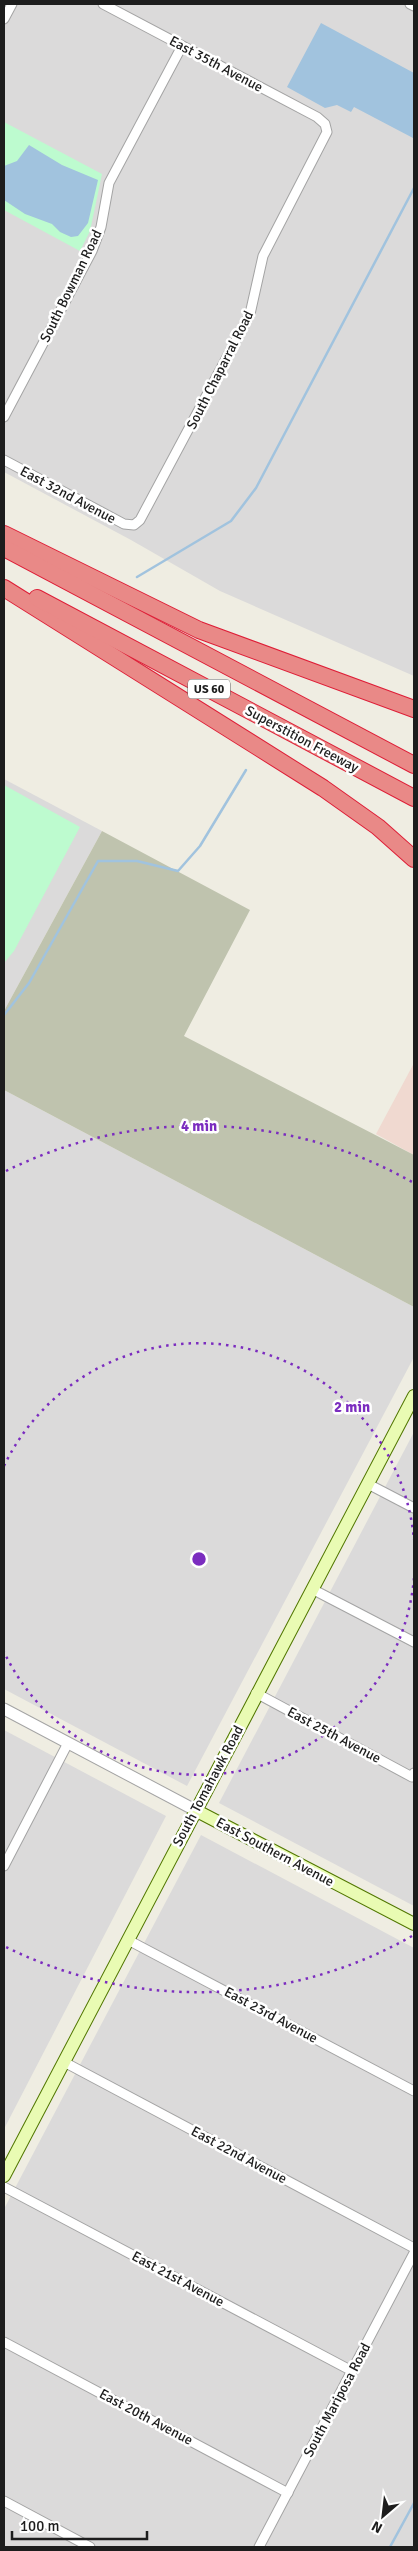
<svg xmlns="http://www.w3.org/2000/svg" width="418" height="2551" viewBox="0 0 418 2551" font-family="Signika,sans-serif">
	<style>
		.residential { fill: #dbdada }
		.commercial { fill: #f0d9d0 }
		.construction { fill: #bfc3ae }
		.park { fill: #bdfbcf }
		.water { fill: #a1c3de }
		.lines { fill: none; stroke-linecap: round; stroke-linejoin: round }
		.stream { stroke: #a1c3de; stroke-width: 2.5 }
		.minor-casing { stroke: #a4a4a4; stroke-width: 11 }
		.tertiary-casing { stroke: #a4a4a4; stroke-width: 13 }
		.secondary-casing { stroke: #517701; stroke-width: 14 }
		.motorway-casing { stroke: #de1e37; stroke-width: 18 }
		.minor { stroke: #fff; stroke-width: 9 }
		.tertiary { stroke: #fff; stroke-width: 11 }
		.secondary { stroke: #e9fbb3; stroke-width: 12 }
		.motorway { stroke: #e98987; stroke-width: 16 }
		.ring { fill: none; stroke: #7b2cbf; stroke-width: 2.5; stroke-dasharray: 2.5 5 }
		.labels { text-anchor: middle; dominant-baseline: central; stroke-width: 5; stroke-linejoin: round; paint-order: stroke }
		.shield { fill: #fff; stroke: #616161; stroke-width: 1 }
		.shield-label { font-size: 12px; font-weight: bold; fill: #1d1d1d }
		.street-label { font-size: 14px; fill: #1d1d1d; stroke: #fff }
		.centre { fill: #7b2cbf; stroke: #fff; stroke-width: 2.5 }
		.ring-label { font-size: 15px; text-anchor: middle; font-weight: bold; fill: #7b2cbf; stroke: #fff; stroke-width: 5; stroke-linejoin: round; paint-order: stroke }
	</style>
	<rect width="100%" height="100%" fill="#efede2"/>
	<g class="residential">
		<path d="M4,4h410v672l-194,-85 -89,-51 -127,-68z"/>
		<path d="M4,779l98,52 -98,180z"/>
		<path d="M4,1090l410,217v50l-227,429 -183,-97z"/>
		<path d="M414,1432v474l-195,-103z"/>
		<path d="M4,1730l162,86 -162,313z"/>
		<path d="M201,1835l213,113v599h-410v-338z"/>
	</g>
	<path class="commercial" d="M414,1063v92l-38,-21z"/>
	<path class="construction" d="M102,831l148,79 -66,126 230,119v152l-410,-217v-79z"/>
	<g class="park">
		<path d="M4,122l98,52 -12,57 -10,20 -76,-41z"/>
		<path d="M4,785l76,42 -66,124 -10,12z"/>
	</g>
	<g class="water">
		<path d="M321,23l93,50 -1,65 -59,-31 -3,5 -14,-7 -12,3 -38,-21z"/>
		<path d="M29,145l33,20 36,15 -10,43 -10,13 -7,1 -11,-5 -8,-8 -27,-10 -21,-14v-34l13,-5z"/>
	</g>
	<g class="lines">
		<g class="stream">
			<path d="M137,577l94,-56 25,-33 158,-300"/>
			<path d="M4,1015l25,-32 69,-122h39l41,10 22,-25 46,-76"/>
			<path d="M390,2547l24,-44"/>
		</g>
		<g class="minor-casing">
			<g id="minor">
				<path d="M410,4l4,2"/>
				<path d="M4,19l8,-15"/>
				<path d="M4,417l88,-166 9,-24 8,-44 73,-137"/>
				<path d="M4,460l120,64 10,1 6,-5 110,-206 13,-58 64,-124 -2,-8 -8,-7 -214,-113"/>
				<path d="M368,1484l46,24"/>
				<path d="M312,1589l102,53"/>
				<path d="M256,1693l156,84 2,-4"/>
				<path d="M4,1866l64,-123"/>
				<path d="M128,1940l286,151"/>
				<path d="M64,2062l350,186"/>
				<path d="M4,2187l348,184"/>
				<path d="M4,2342l284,151"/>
				<path d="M4,2501l86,46"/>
				<path d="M259,2547l155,-294"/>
			</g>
		</g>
		<g class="tertiary-casing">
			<path id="tertiary" d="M4,1709l191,101"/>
		</g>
		<g class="secondary-casing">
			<g id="secondary">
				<path d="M195,1810l219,114"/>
				<path d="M4,2176l410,-780"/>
			</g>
		</g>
		<g class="motorway-casing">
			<g id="motorway">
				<path d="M4,534l195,96 215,79"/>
				<path d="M4,548l410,217"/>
				<path d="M4,588l319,200 55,39 36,32"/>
				<path d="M37,598l377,200"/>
			</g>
		</g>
		<use href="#minor" class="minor"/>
		<use href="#tertiary" class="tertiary"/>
		<use href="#secondary" class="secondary"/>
		<use href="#motorway" class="motorway"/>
	</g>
	<g class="ring">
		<path d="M414 1578A216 216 0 0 1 4 1652M4 1466A216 216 0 0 1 414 1540"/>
		<path d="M412 1936A433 433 0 0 1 6 1947M6 1171A433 433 0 0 1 412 1182"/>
	</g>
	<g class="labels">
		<rect class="shield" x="188" y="679.5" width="42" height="19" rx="4"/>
		<g class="shield-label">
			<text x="209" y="689">US 60</text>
		</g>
		<g class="street-label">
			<text transform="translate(216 64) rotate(28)">East 35th Avenue</text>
			<text transform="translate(71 286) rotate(-64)">South Bowman Road</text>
			<text transform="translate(220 370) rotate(-63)">South Chaparral Road</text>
			<text transform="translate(68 495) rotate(28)">East 32nd Avenue</text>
			<text transform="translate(302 739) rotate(28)">Superstition Freeway</text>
			<text transform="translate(334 1735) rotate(28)">East 25th Avenue</text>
			<text transform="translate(208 1786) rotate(-62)">South Tomahawk Road</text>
			<text transform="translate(275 1852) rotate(28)">East Southern Avenue</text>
			<text transform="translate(271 2015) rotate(28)">East 23rd Avenue</text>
			<text transform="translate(239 2155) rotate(28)">East 22nd Avenue</text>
			<text transform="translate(178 2279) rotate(28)">East 21st Avenue</text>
			<text transform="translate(337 2400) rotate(-62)">South Mariposa Road</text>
			<text transform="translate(146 2417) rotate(28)">East 20th Avenue</text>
		</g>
	</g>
	<circle cx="199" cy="1559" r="8" class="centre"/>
	<g class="ring-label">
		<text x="199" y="1131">4 min</text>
		<text x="352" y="1412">2 min</text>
	</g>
	<rect width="418" height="2551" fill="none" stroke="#1d1d1d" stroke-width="10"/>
	<g transform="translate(383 2516) rotate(208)" stroke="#ffffff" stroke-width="4" paint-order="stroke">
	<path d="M0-4L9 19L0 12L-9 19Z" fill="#1d1d1d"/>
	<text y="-8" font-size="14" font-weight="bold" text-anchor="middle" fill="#1d1d1d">N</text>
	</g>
	<path d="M12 2531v8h135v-8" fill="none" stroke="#1d1d1d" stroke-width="2.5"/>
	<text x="20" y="2531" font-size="15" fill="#1d1d1d" stroke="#ffffff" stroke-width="4" paint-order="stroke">100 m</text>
</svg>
